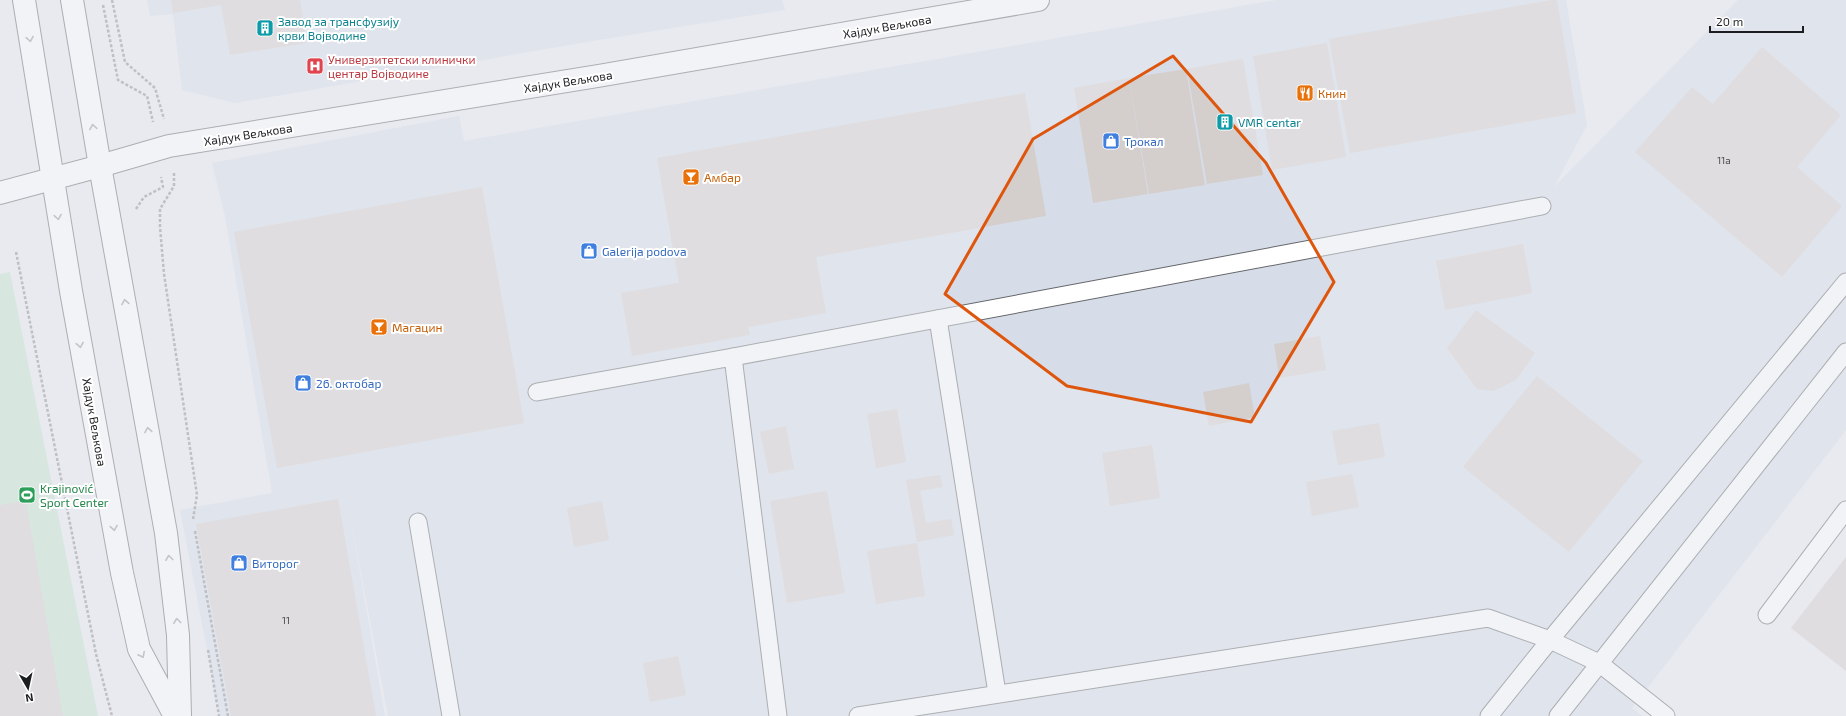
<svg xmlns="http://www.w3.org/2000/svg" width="1846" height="716" viewBox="0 0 1846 716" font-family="'Exo 2',sans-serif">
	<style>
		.built { fill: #d7dde8 }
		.green { fill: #c3e4ce }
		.building { fill: #d4cfcd }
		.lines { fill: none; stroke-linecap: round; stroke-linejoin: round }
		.service-casing { stroke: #65676b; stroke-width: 19 }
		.minor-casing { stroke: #65676b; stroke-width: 24 }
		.tertiary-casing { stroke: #65676b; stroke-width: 24 }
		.path { stroke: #8c8e91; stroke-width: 2.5; stroke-dasharray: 3 2; stroke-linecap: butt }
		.service { stroke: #fff; stroke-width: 17 }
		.minor { stroke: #fff; stroke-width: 22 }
		.tertiary { stroke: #fff; stroke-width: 22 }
		.oneway { stroke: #99999a }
		.marked { fill: none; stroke: #de560d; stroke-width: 3; stroke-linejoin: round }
		.labels { text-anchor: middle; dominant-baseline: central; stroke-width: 4; stroke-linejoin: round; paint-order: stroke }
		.number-label { font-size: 10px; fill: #4a4a4a }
		.culture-label { font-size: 12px; fill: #0d838f; stroke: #fff; text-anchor: start }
		.street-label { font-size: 12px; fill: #1c1d1f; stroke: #fff }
		.health-label { font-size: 12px; fill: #be3a42; stroke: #fff; text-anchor: start }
		.food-label { font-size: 12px; fill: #c56008; stroke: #fff; text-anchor: start }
		.shop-label { font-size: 12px; fill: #366cbe; stroke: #fff; text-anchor: start }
		.leisure-label { font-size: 12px; fill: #27864d; stroke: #fff; text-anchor: start }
	</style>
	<rect width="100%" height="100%" fill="#e8eaef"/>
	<g class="built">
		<path d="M147,0h635l3,10 -193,31 -357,62 -53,-13 -9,-76 -23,2z"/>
		<path d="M1277,0h289l21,125 -33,62 184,-187h108v430l-214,278 10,8h-1254l-40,-212 37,212h-165l-40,-206 92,-17 -47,-277 -13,-53 247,-47 5,25z"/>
	</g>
	<path class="green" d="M10,272l88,444h-98v-442z"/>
	<g class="building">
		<path d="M171,0h129l7,43 -77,12 -9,-50 -48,8z"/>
		<path d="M1552,0h5l19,113 -226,40 -21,-114z"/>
		<path d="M1327,43l19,114 -74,13 -19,-114z"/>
		<path d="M1762,47l79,68 -44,52 45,39 -60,71 -147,-125 57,-65 21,17z"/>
		<path d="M1243,59l20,116 -56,9 -20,-115z"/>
		<path d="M1186,69l19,116 -56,9 -20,-116z"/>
		<path d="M1129,78l19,116 -55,9 -19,-115z"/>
		<path d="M1025,93l21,123 -230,41 10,56 -78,14 2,8 -118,21 -11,-63 58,-10 -22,-125z"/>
		<path d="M482,187l42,236 -247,45 -43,-236z"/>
		<path d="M1523,244l9,49 -87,17 -9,-49z"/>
		<path d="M1476,310l59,43 -19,27 -23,11 -16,-2 -30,-41z"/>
		<path d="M1320,336l6,34 -47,8 -5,-34z"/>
		<path d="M1537,376l106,85 -74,91 -106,-85z"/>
		<path d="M1249,383l6,34 -46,9 -6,-34z"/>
		<path d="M897,409l9,53 -30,6 -9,-54z"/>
		<path d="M1379,423l6,34 -47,8 -6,-34z"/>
		<path d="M786,426l8,43 -25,5 -9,-42z"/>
		<path d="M1152,445l8,53 -50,8 -8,-53z"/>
		<path d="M1352,474l7,33 -47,9 -6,-34z"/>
		<path d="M940,475l3,12 -23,4 6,32 25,-4 3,16 -37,7 -11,-62z"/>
		<path d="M827,491l18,102 -58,10 -17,-102z"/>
		<path d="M338,499l38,217h-145l-35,-192z"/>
		<path d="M26,501l37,215h-63v-211z"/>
		<path d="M602,501l7,39 -35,7 -7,-39z"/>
		<path d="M917,543l8,53 -49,8 -9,-53z"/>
		<path d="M1846,557v114l-55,-43z"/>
		<path d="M678,656l8,39 -36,7 -7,-39z"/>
	</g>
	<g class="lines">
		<g class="service-casing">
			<g id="service">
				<path d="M938,319l59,374"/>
				<path d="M733,357l809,-151"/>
				<path d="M537,392l196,-35 45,359"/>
				<path d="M418,522l33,194"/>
				<path d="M1767,615l79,-105"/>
				<path d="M858,716l630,-98 62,22 49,23 67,53"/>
				<path d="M1489,716l61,-76 296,-358"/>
				<path d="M1558,716l288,-364"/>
			</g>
		</g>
		<g class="minor-casing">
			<path id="minor" d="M100,166l69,-20 429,-70 440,-76"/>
		</g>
		<g class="tertiary-casing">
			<g id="tertiary">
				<path d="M24,0l47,291 51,282 17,76 36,67"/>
				<path d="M72,0l28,166 66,367 12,102 2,81"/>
				<path d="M0,193l100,-27"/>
			</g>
		</g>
		<g class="path">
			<path d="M112,0l13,62 30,26 9,31"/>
			<path d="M103,5l15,75 29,16 6,26"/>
			<path d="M174,173v13l-14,23v18l4,47 33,221 -4,24"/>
			<path d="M136,209l8,-12 19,-10 -2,-10"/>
			<path d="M16,252l80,402 16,62"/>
			<path d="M195,531l33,185"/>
			<path d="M208,650l11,66"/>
		</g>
		<use href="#service" class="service"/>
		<use href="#minor" class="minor"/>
		<use href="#tertiary" class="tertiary"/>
	</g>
	<defs><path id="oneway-chevron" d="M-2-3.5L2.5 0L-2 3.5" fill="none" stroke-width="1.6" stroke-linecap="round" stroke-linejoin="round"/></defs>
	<g class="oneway">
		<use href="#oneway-chevron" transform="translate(30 39) rotate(81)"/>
		<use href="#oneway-chevron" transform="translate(93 127) rotate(-99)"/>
		<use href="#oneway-chevron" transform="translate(58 217) rotate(81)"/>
		<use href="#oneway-chevron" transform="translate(125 302) rotate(-100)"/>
		<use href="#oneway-chevron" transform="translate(80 345) rotate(80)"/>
		<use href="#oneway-chevron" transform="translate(148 430) rotate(-100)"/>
		<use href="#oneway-chevron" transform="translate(114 528) rotate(80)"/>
		<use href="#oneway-chevron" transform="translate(169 558) rotate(-97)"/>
		<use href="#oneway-chevron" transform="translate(177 621) rotate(-97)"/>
		<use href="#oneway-chevron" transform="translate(142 655) rotate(63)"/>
	</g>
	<path d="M0 0H1846V716H0ZM1173,56l93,107 68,119 -83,140 -184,-36 -122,-92 88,-155z" fill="#e8eaef" fill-opacity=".55" fill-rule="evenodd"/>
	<path class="marked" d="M1173,56l93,107 68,119 -83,140 -184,-36 -122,-92 88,-155z"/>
	<defs>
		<g id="building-square" transform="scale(0.9)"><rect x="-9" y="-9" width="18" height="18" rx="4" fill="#0f9aa8" stroke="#fff"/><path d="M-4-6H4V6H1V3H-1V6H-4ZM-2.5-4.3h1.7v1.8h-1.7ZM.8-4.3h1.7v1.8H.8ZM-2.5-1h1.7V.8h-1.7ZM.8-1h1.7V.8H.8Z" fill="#fff"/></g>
		<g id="hospital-square" transform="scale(0.9)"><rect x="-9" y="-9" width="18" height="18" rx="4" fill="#e0444e" stroke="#fff"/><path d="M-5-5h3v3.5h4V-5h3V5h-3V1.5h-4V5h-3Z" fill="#fff"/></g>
		<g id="restaurant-square" transform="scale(0.9)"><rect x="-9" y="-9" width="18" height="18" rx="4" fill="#e8710a" stroke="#fff"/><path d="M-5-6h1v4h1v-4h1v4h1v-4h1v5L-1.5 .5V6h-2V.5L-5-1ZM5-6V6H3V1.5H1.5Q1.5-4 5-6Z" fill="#fff"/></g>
		<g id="shop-square" transform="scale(0.9)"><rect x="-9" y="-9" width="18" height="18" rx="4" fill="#3f7fe0" stroke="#fff"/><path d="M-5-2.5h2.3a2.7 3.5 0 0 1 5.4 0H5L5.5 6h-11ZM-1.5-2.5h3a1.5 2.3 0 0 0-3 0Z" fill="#fff"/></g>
		<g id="bar-square" transform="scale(0.9)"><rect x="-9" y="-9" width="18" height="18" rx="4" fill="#e8710a" stroke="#fff"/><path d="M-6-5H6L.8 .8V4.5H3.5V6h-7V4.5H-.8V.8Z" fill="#fff"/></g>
		<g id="stadium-square" transform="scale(0.9)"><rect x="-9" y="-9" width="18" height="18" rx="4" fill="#2e9e5b" stroke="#fff"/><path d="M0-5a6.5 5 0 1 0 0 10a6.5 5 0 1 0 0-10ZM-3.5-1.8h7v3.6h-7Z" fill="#fff"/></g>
	</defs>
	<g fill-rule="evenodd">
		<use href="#building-square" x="265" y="28"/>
		<use href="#hospital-square" x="315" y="66"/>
		<use href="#restaurant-square" x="1305" y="93"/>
		<use href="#building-square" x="1225" y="122"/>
		<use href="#shop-square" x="1111" y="141"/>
		<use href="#bar-square" x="691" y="177"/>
		<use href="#shop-square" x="589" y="251"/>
		<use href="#bar-square" x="379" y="327"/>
		<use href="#shop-square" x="303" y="383"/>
		<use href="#stadium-square" x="27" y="495"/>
		<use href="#shop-square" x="239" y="563"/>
	</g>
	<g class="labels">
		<g class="number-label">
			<text x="1724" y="160">11a</text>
			<text x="286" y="620">11</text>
		</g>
		<g class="culture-label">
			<text x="278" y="21">Завод за трансфузију<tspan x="278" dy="14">крви Војводине</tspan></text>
			<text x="1238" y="122">VMR centar</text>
		</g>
		<g class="street-label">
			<text transform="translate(887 26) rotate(-10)">Хајдук Вељкова</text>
			<text transform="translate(568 81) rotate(-9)">Хајдук Вељкова</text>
			<text transform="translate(248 134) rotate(-9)">Хајдук Вељкова</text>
			<text transform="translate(95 422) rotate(80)">Хајдук Вељкова</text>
		</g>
		<g class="health-label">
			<text x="328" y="59">Универзитетски клинички<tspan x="328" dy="14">центар Војводине</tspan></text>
		</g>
		<g class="food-label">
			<text x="1318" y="93">Книн</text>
			<text x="704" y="177">Амбар</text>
			<text x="392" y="327">Магацин</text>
		</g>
		<g class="shop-label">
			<text x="1124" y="141">Трокал</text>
			<text x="602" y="251">Galerija podova</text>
			<text x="316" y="383">26. октобар</text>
			<text x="252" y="563">Виторог</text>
		</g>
		<g class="leisure-label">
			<text x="40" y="488">Krajinović<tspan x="40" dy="14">Sport Center</tspan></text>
		</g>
	</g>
	<g transform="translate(28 688) rotate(171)" stroke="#ffffff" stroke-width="3" paint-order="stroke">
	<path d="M0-3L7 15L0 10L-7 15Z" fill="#1c1d1f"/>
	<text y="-6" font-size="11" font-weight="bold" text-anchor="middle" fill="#1c1d1f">N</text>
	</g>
	<path d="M1710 26v6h93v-6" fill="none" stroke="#1c1d1f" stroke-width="2"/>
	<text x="1716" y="26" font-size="12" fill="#1c1d1f" stroke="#ffffff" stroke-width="3" paint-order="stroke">20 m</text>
</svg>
